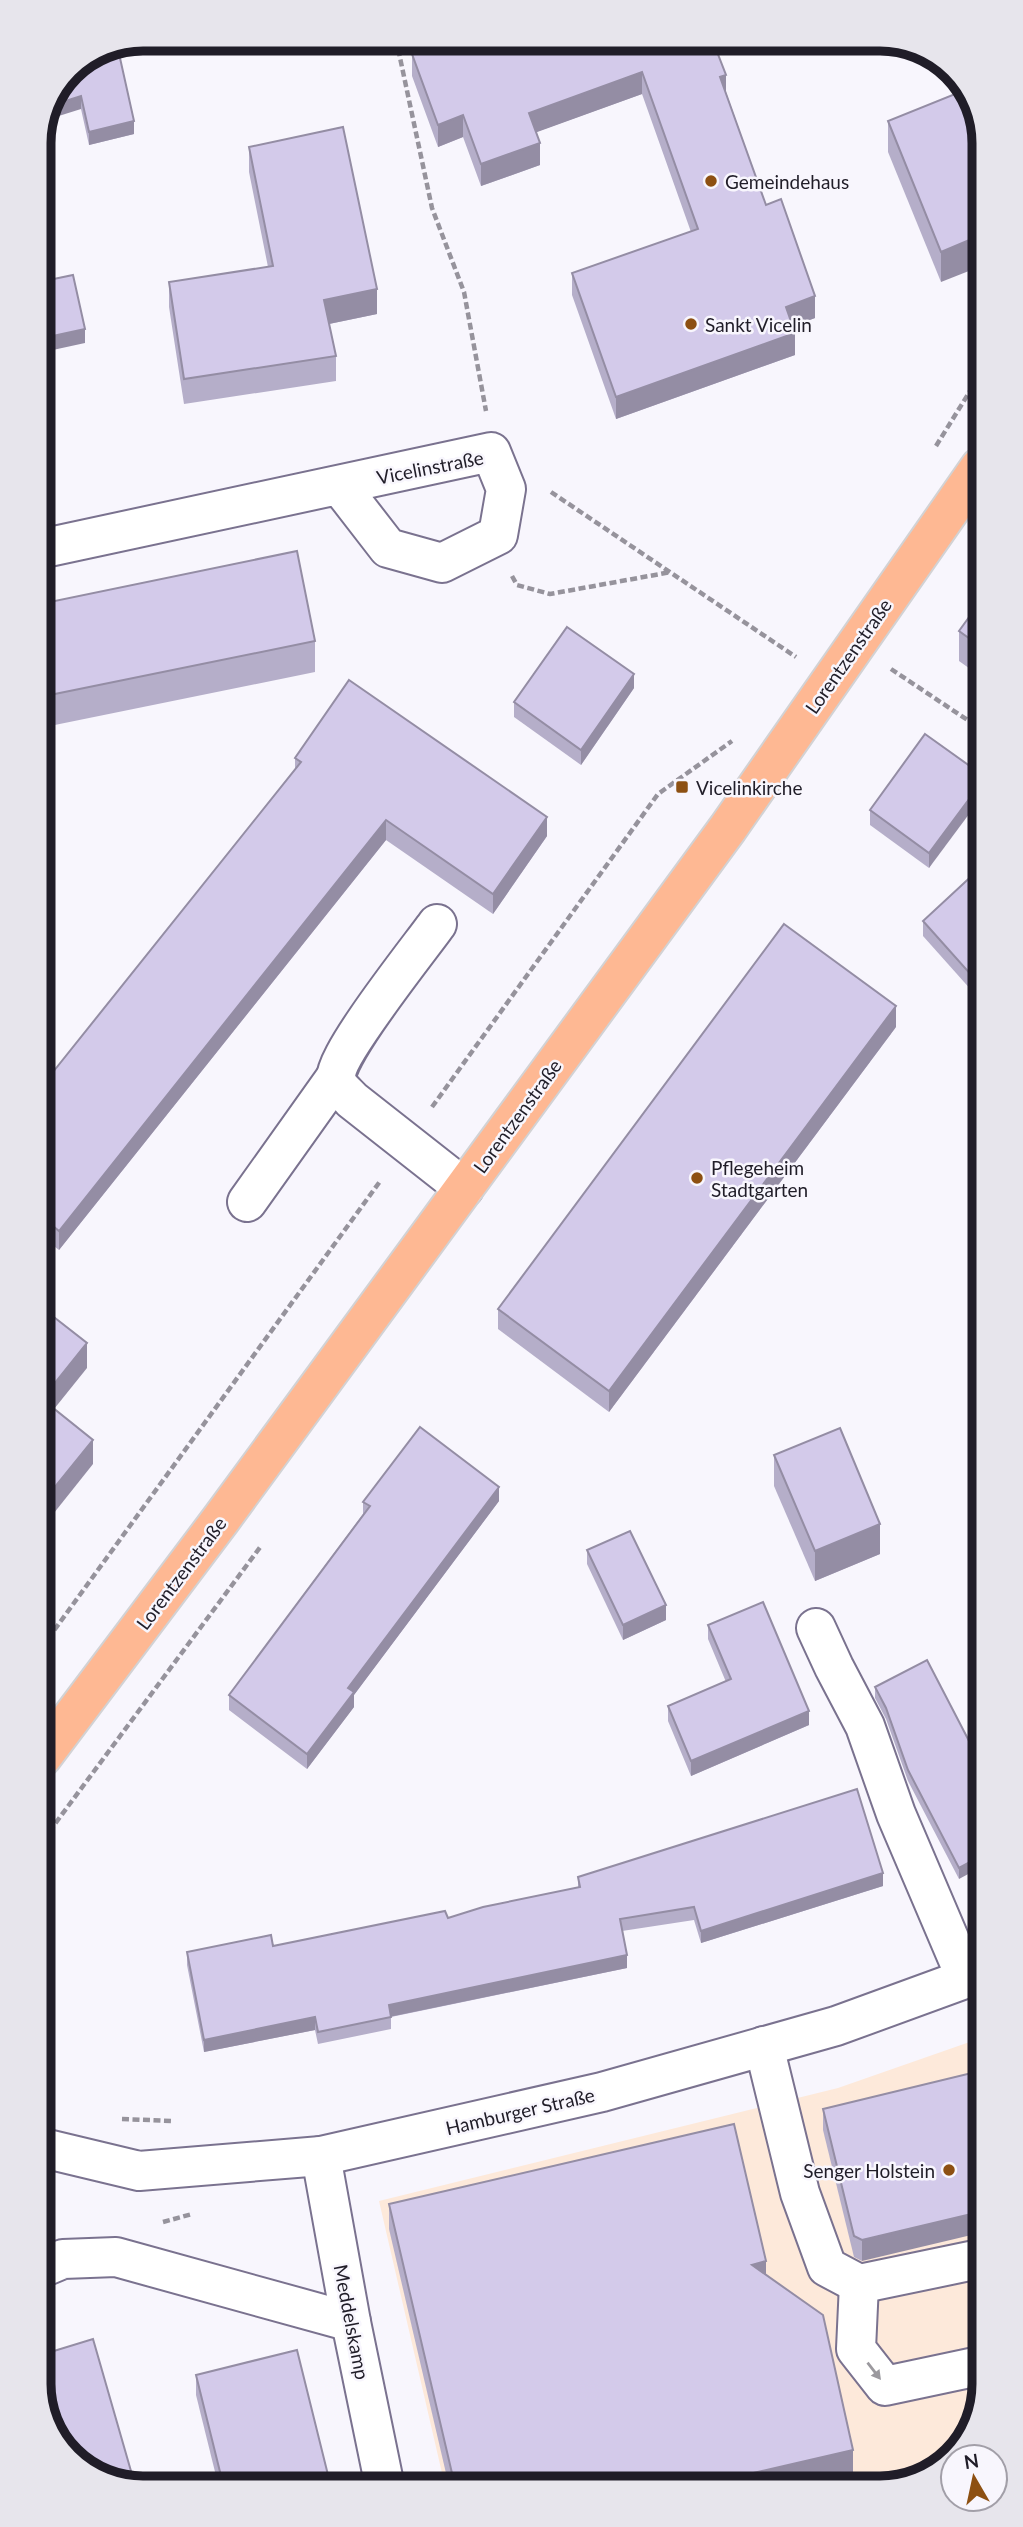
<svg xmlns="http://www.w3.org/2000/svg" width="1023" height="2527" viewBox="0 0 1023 2527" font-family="Lato,sans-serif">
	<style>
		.commercial { fill: #fde9da }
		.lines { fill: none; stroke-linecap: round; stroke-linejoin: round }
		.minor-casing { stroke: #7a728f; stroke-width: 42 }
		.major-casing { stroke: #d2d2d4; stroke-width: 42 }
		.path { stroke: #96939c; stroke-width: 4.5; stroke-dasharray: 7 3.5; stroke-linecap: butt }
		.minor { stroke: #fff; stroke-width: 38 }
		.major { stroke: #feb893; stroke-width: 38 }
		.wall { fill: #b5aec9 }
		.shaded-wall { fill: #948da4 }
		.building { fill: #d3caea; stroke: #948da4; stroke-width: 2 }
		.oneway { fill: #9b999e }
		.poi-dot { fill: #8d5012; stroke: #f8f6fd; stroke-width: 2.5 }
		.labels { text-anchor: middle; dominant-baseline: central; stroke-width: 5; stroke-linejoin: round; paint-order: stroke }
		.poi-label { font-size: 19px; fill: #201d28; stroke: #f8f6fd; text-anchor: start }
		.street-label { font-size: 19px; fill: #201d28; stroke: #f8f6fd }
		.rim { fill: none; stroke: #201d28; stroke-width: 9 }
	</style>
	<rect width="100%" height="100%" fill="#f8f6fd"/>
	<path class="commercial" d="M984,2037v347l-21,63 -45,33 -16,3 -457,3 -66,-285 459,-113z"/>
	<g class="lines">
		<g class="minor-casing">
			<g id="minor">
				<path d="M40,549l451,-97 15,37 -8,46 -56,28 -54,-15 -48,-62"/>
				<path d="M437,924c-18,25 -103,131 -101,155 1,8 11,15 16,21l112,88"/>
				<path d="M247,1202l89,-125"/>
				<path d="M816,1628l18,39 31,59 31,88 70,164"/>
				<path d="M764,2046l36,147 27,74 32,17 125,-26"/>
				<path d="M43,2148l96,23 182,-15 281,-64 234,-66 148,-54"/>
				<path d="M321,2156l30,166 34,165"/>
				<path d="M44,2267l19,-8 53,-2 235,65"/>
				<path d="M859,2284l-3,65 29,37 99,-21"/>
			</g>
		</g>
		<g class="major-casing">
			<path id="major" d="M42,1757l180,-239 506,-690 252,-361"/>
		</g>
		<g class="path">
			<path d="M396,39l36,169 32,84 22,119"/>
			<path d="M936,446l44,-71"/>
			<path d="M551,492l245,165"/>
			<path d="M512,576l5,9 33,9 121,-22"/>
			<path d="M891,669l90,60"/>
			<path d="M432,1107l226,-313 74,-53"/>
			<path d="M42,1647l339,-467"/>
			<path d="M43,1840l218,-294"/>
			<path d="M122,2119l51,2"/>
			<path d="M163,2222l29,-8"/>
		</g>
		<use href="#minor" class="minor"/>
		<use href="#major" class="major"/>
	</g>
	<g class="wall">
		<path d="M712,39l14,53 40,113 49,113 -22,8 2,29 -179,64 -44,-124v-22l119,-41 -49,-138 -106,38 4,33 -59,21 -18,-49 -25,10 -26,-71v-22z"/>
		<path d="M69,69l65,65 -45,11 -8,-36z"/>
		<path d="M960,92l-19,190 -53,-130v-31z"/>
		<path d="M968,95l11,15 -3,2z"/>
		<path d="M249,147l128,167 -48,10 7,32v25l-152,23 -15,-97v-25l99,-15 -19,-95z"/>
		<path d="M980,602v74l-21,-15v-30z"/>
		<path d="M40,604l275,37v31l-275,56z"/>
		<path d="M634,688l-53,77 -67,-48v-15z"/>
		<path d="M295,758l252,78 -54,78 -107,-74 -327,410 -18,-14v-149l254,-318z"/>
		<path d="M981,774l-52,94 -59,-43v-15z"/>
		<path d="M981,878v123l-58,-65v-15z"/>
		<path d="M896,1027l-287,385 -111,-83v-20z"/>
		<path d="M774,1455l106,99 -65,27 -41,-95z"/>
		<path d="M499,1501l-145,194v12l-47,62 -78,-59v-15l134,-181v-12z"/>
		<path d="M587,1550l79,70 -43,20 -36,-76z"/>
		<path d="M708,1625l101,100 -118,51 -23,-55v-15l58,-24 -18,-43z"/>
		<path d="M875,1687l107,79 -23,113 -51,-98 -22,-62 -11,-21z"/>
		<path d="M578,1877l305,9 -182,57 -7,-23 -72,11 5,37 -236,49v12l-73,15 -3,-14 -111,22 -17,-87v-13l86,-6 175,-28 130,-30z"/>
		<path d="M984,2070l-122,191 -8,-4 -31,-127v-21z"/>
		<path d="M389,2204l377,70 87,201 -37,9 -367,2 -60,-257z"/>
		<path d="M196,2375l135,112 -112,1 -23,-93z"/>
	</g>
	<g class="shaded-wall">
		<path d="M642,72v22l-113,41v-22z"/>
		<path d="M726,75v22l-6,-20z"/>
		<path d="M81,96v13l-35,11 7,-15z"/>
		<path d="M463,115v22l-25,10v-22z"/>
		<path d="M134,121v13l-45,11v-13z"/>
		<path d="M540,143v22l-59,21v-22z"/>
		<path d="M979,236v31l-38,15v-30z"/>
		<path d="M377,289v25l-53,11v-25z"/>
		<path d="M815,296v22l-29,11v-22z"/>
		<path d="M85,329v14l-46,10v-14z"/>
		<path d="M795,333v22l-179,64v-22z"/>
		<path d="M634,674v14l-53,77v-15z"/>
		<path d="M981,783v15l-52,70v-15z"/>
		<path d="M547,817v19l-54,78v-20z"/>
		<path d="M386,820v20l-327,410v-19z"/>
		<path d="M896,1006v21l-287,385v-21z"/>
		<path d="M87,1343v25l-45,56v-25z"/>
		<path d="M93,1440v24l-51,64v-25z"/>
		<path d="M499,1487v14l-145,194v12l-47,62v-15l41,-66z"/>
		<path d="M880,1524v30l-65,27v-30z"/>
		<path d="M666,1605v15l-43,20v-15z"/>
		<path d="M809,1711v14l-118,51v-15z"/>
		<path d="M983,1855v11l-24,13v-11z"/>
		<path d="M883,1873v13l-182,57v-12z"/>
		<path d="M627,1955v13l-238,49v-12z"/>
		<path d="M315,2017v13l-111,22v-12z"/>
		<path d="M984,2211v21l-122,29v-21z"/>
		<path d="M766,2261v25l-14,-21z"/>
		<path d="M853,2450v25l-37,9h-111z"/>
	</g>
	<g class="building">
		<path d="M451,39h261l14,36 -6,2 46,128 15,-6 34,97 -29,11 9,26 -179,64 -44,-124 126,-44 -56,-157 -113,41 11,30 -59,21 -18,-49 -25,10 -26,-71z"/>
		<path d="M118,49l16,72 -45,11 -8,-36 -28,9 16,-36z"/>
		<path d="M960,92l19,47v97l-38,16 -53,-131z"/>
		<path d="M343,127l34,162 -53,11 12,56 -152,23 -15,-97 104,-16 -24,-119z"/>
		<path d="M73,275l12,54 -46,10v-57z"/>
		<path d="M297,551l18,90 -275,56v-93z"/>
		<path d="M980,602v44l-21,-15z"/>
		<path d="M567,627l67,47 -53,76 -67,-48z"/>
		<path d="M349,680l198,137 -54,77 -107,-74 -327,411 -18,-15v-129l260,-325 -6,-4z"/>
		<path d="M925,734l56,40v9l-52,70 -59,-43z"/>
		<path d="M976,872l5,6v108l-58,-65z"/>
		<path d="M784,924l112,82 -287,385 -111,-82z"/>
		<path d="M41,1307l46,36 -45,56 51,41 -51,63z"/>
		<path d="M420,1427l79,60 -151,201 6,4 -47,62 -78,-59 141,-189 -7,-4z"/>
		<path d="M840,1428l40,96 -65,27 -41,-96z"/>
		<path d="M630,1531l36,74 -43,20 -36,-75z"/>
		<path d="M763,1602l46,109 -118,50 -23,-55 63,-27 -23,-54z"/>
		<path d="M927,1660l55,106 1,-1v90l-24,13 -51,-98 -22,-62 -11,-21z"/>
		<path d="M857,1789l26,84 -182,58 -7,-24 -74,12 7,36 -238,50 2,12 -73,15 -3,-15 -111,23 -17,-88 84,-17 2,11 172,-35 3,7 35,-11 97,-20 -2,-10z"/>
		<path d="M984,2070v141l-122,29 -8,-4 -31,-127z"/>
		<path d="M734,2124l32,137 -14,4 71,50 30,135 -148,34 -250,2 -66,-282z"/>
		<path d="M93,2339l42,146 10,-3 2,6h-11l-57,-21 -35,-50v-63z"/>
		<path d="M297,2350l34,137 -107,1 -28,-113z"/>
	</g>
	<defs><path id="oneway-solid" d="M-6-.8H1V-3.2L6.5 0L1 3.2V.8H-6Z" transform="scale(1.75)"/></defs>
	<use class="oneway" href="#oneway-solid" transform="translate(874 2371) rotate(52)"/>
	<g class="poi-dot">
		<circle cx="711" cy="181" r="7"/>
		<circle cx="691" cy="324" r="7"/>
		<rect x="675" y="780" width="14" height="14" rx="3.5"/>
		<circle cx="697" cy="1178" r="7"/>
		<circle cx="949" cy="2170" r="7"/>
	</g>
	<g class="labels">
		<g class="poi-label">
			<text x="725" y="181">Gemeindehaus</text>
			<text x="705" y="324">Sankt Vicelin</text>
			<text x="696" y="787">Vicelinkirche</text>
			<text x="711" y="1167">Pflegeheim<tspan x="711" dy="22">Stadtgarten</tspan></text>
			<text x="935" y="2170" text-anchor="end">Senger Holstein</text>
		</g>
		<g class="street-label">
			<text transform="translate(430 467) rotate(-11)">Vicelinstraße</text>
			<text transform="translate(848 656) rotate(-55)">Lorentzenstraße</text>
			<text transform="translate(517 1116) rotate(-54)">Lorentzenstraße</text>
			<text transform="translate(181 1573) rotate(-53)">Lorentzenstraße</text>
			<text transform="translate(520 2111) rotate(-13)">Hamburger Straße</text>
			<text transform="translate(352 2322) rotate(79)">Meddelskamp</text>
		</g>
	</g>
	<path d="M0 0H1023V2527H0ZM143 51H880A92 92 0 0 1 972 143V2384A92 92 0 0 1 880 2476H143A92 92 0 0 1 51 2384V143A92 92 0 0 1 143 51Z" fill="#e7e5ec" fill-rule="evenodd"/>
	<path class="rim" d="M143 51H880A92 92 0 0 1 972 143V2384A92 92 0 0 1 880 2476H143A92 92 0 0 1 51 2384V143A92 92 0 0 1 143 51Z"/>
	<g transform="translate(974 2478) rotate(351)"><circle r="33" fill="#f8f6fd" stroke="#a29fa8" stroke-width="2"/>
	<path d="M0-5L12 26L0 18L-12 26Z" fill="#8d5012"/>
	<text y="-10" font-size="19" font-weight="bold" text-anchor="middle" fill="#201d28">N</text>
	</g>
</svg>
